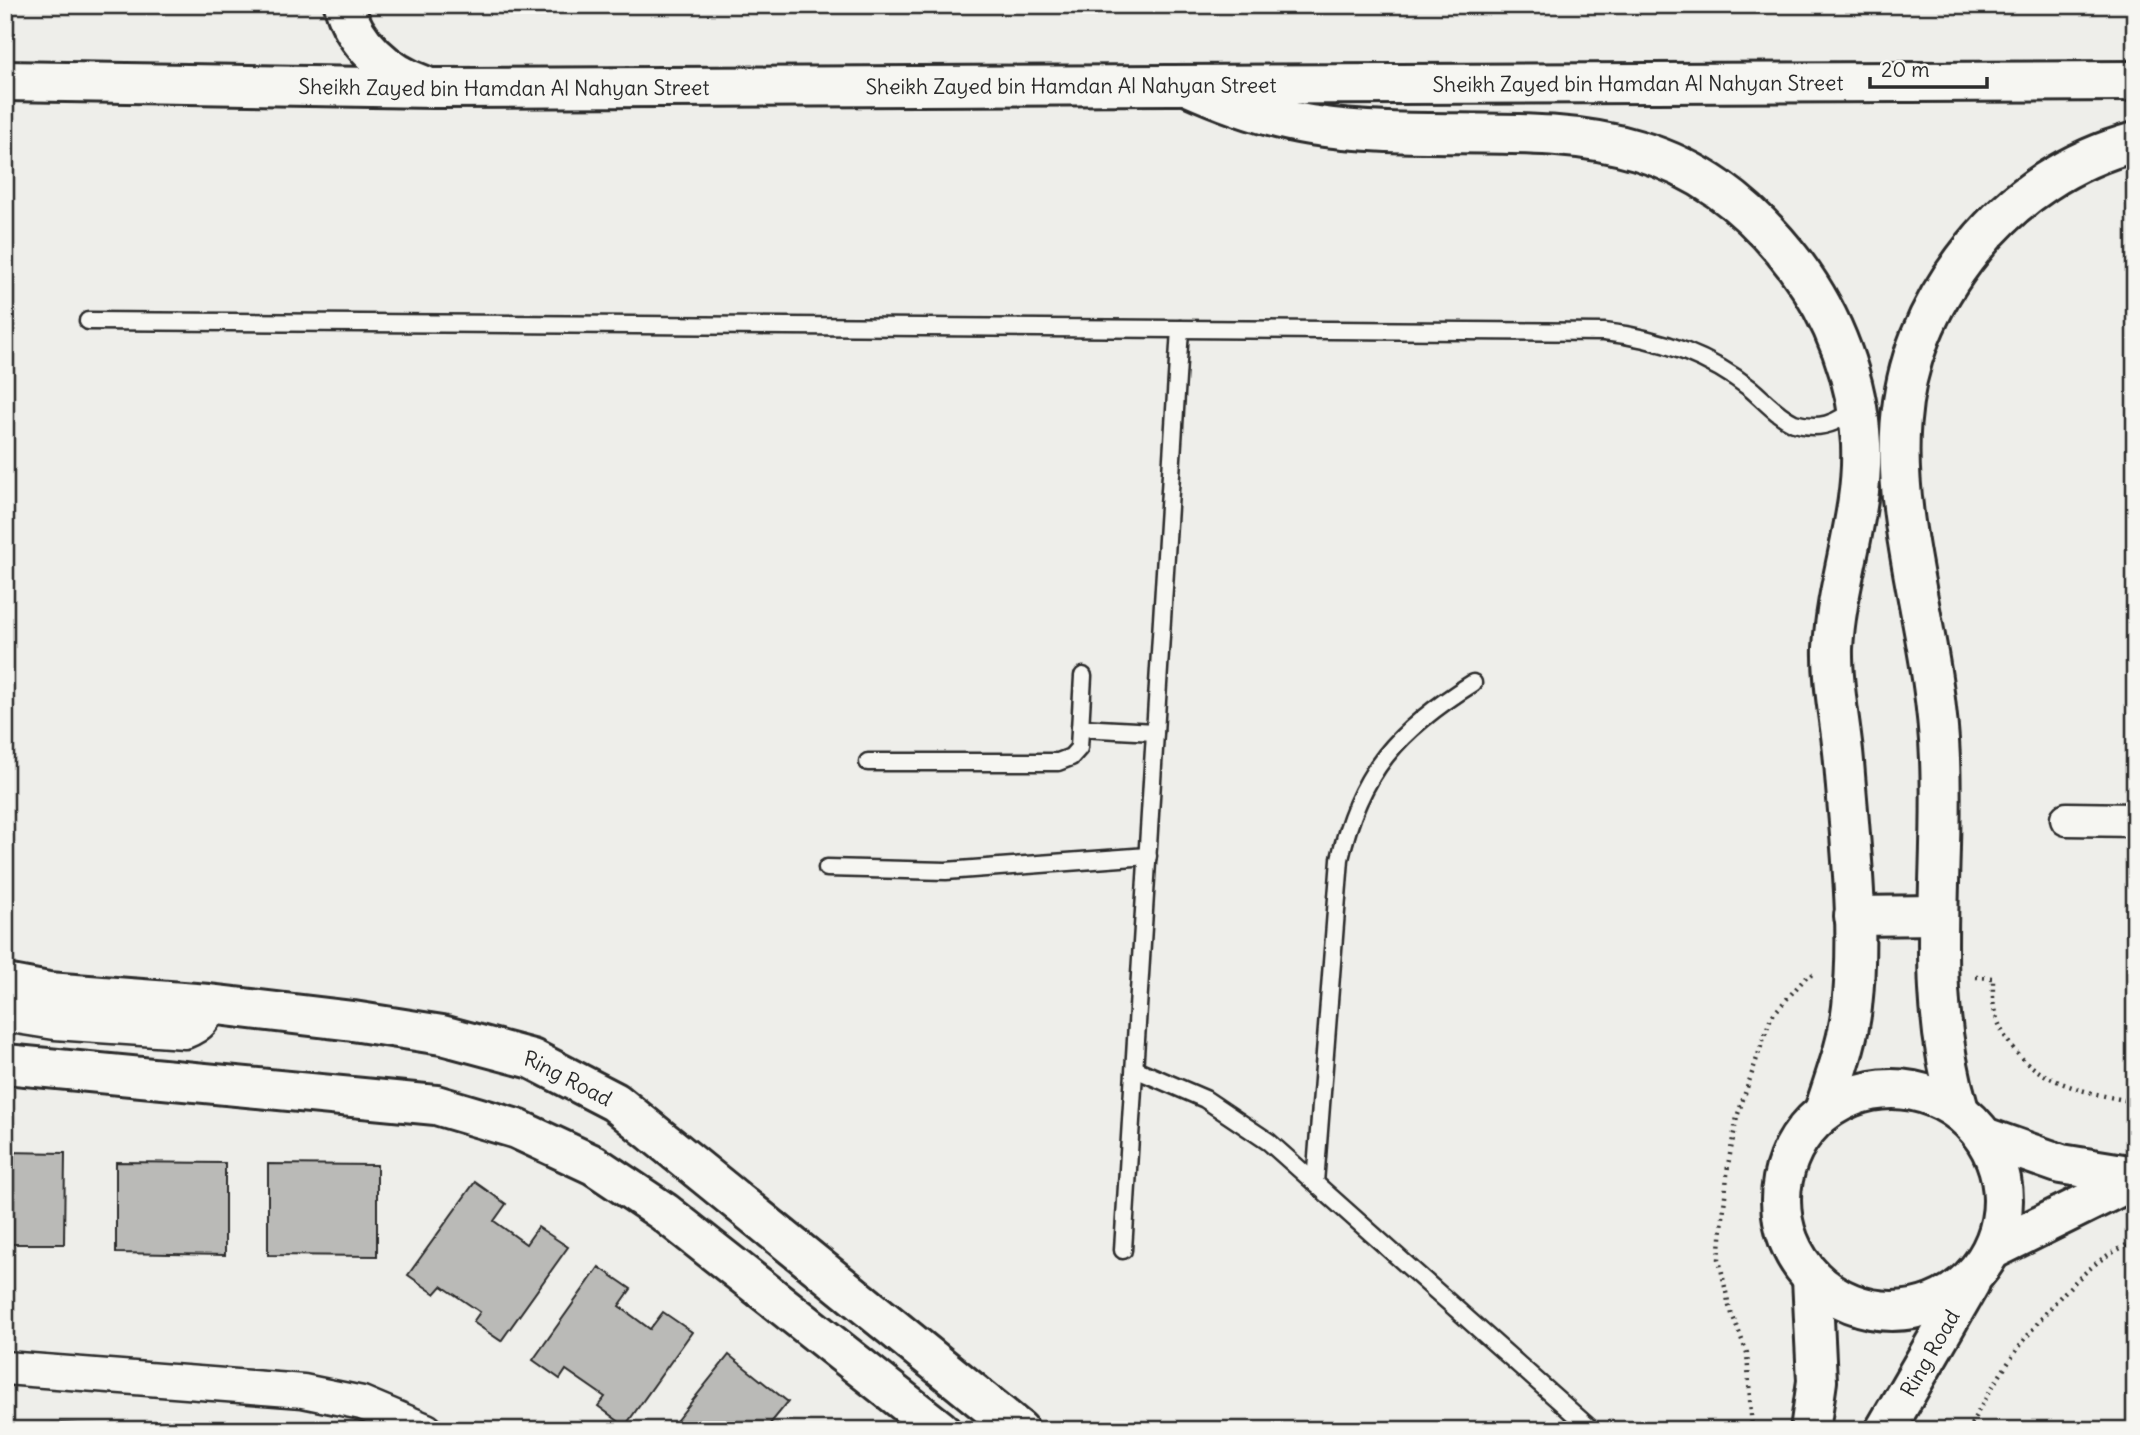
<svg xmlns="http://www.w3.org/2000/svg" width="2140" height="1435" viewBox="0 0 2140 1435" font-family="Delius,sans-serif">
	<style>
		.building { fill: #babab7; stroke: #2b2b2b; stroke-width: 2 }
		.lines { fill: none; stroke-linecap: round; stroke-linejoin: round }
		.service-casing { stroke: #2b2b2b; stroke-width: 21 }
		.minor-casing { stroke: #2b2b2b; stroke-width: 37 }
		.tertiary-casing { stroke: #2b2b2b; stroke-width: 44 }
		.primary-casing { stroke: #2b2b2b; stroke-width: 44 }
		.path { stroke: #2b2b2b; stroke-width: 4.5; stroke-dasharray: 2 5; stroke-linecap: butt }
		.service { stroke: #f6f6f2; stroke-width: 16 }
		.minor { stroke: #f6f6f2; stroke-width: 32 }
		.tertiary { stroke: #f6f6f2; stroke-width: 38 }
		.primary { stroke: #f6f6f2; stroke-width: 38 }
		.labels { text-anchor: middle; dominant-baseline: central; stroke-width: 5; stroke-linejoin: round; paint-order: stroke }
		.street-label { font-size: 21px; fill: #2b2b2b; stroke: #f6f6f2 }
	</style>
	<rect width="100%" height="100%" fill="#eeeeea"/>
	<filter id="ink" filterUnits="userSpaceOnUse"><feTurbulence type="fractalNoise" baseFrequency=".0143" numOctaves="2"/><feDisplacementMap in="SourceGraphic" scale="14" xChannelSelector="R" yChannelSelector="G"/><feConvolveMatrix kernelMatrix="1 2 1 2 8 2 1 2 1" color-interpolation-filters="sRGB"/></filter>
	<g filter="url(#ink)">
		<g class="building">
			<path d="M5,1152l60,1 -1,91h-59z"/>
			<path d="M116,1162l109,1v92l-109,-2z"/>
			<path d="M268,1164l109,1v91l-109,-1z"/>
			<path d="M475,1182l31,22 -12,17 32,23 12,-17 30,20 -67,94 -28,-19 7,-10 -38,-26 -7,8 -27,-19z"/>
			<path d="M599,1267l32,22 -12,17 31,23 13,-17 29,20 -67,94 -27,-20 7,-9 -39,-27 -6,9 -27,-19z"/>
			<path d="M729,1355l59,47 -23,28h-96z"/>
			<path d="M52,1423l78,3v4h-78z"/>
			<path d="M5,1426l42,2 -1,2h-41z"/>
			<path d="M147,1426l79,3v1h-79z"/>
		</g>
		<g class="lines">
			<g class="service-casing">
				<g id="service">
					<path d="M88,321l1516,11c54,6 104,23 147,57 14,12 26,26 43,34 24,7 43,2 61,-16"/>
					<path d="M1080,728l75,4"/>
					<path d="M868,762h190l13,-5 8,-9 4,-72"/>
					<path d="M827,868l119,3 202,-15"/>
					<path d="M1135,1069l70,30 64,43 323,288"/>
					<path d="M1315,1183l25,-324c19,-87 59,-130 133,-176"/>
					<path d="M1123,1250l57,-921"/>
				</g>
			</g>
			<g class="minor-casing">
				<g id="minor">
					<path d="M2067,819l68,1"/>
					<path d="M5,1015l50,8 130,9c15,-6 21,-12 24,-28"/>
					<path d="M5,1368l298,23 59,12 64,27"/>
				</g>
			</g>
			<g class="tertiary-casing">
				<g id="tertiary">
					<path d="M1186,85c40,18 81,33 124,40 188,28 348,-42 486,141 38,51 62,114 65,178 3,70 -24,134 -28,204 -1,39 8,76 11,114 6,80 17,165 8,245 -4,36 -17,70 -28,104"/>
					<path d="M1854,916l84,-1"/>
					<path id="s1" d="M5,984l43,8 161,12 144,17 89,14 90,24 83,43 404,328"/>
					<path d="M5,1064l431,41 81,24 77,36 70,47 276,218"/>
					<circle cx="1892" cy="1200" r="111"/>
					<path d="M1959,1110c-36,-121 -14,-229 -19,-351 -7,-189 -106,-340 34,-512 41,-51 97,-88 161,-105"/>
					<path d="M1984,1137l77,27 74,12"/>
					<path d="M1992,1250l143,-71"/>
					<path d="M1810,1430l7,-49 -5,-103"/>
					<path id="s2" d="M1885,1430l85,-147"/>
				</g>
			</g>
			<g class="primary-casing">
				<g id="primary">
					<path d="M344,5c10,38 43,68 79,80"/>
					<path id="s3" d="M5,81l429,7 1701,-7"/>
				</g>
			</g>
			<g class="path">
				<path d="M1976,977l17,1c0,12 -1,26 3,38 21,63 80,75 139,86"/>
				<path d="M1752,1430l-5,-77 -18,-47 -10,-47 9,-94 9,-48 34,-100 37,-42h9"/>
				<path d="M1968,1430c31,-59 80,-131 134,-171 10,-7 22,-12 33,-19"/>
			</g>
			<use href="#service" class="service"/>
			<use href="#minor" class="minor"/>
			<use href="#tertiary" class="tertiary"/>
			<use href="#primary" class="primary"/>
		</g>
	</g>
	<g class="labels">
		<g class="street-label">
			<text stroke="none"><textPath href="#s3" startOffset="1633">Sheikh Zayed bin Hamdan Al Nahyan Street</textPath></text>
			<text stroke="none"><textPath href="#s3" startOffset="499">Sheikh Zayed bin Hamdan Al Nahyan Street</textPath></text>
			<text stroke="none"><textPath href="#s3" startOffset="1066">Sheikh Zayed bin Hamdan Al Nahyan Street</textPath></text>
			<text stroke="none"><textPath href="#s1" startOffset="574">Ring Road</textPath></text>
			<text stroke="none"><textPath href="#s2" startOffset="89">Ring Road</textPath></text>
		</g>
	</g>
	<rect width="2140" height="1435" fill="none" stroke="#f6f6f2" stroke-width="28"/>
	<rect x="14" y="14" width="2112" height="1407" fill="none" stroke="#2b2b2b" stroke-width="2.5" filter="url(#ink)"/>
	<path d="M1870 77v10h117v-10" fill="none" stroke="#2b2b2b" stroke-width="3.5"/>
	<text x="1881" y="77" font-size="21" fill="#2b2b2b" stroke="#f6f6f2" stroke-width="5" paint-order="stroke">20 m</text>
</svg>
